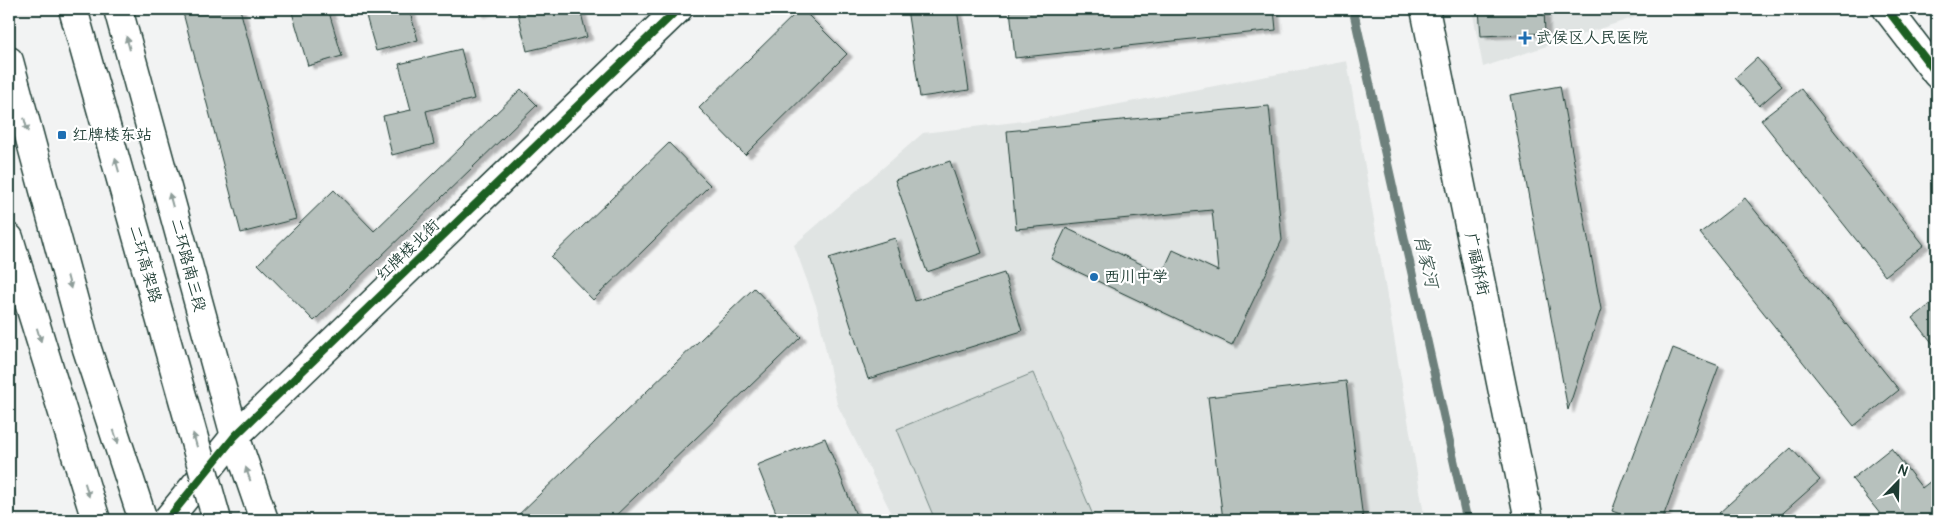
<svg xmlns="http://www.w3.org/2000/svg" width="1946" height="529" viewBox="0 0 1946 529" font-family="Pangolin,'LXGW WenKai TC',sans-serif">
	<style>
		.built { fill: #e0e4e3 }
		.garden { fill: #ced5d3; stroke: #768984 }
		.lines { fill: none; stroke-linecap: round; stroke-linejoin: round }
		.stream { stroke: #6d807b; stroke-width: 9 }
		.building { fill: #b7c1bd; stroke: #1f3d34; filter: url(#shadow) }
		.minor-casing { stroke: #1f3d34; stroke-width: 31 }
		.secondary-casing { stroke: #1f3d34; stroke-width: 31 }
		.trunk-casing { stroke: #1f3d34; stroke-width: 31 }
		.minor { stroke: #fff; stroke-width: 28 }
		.secondary { stroke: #fff; stroke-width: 28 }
		.trunk { stroke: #fff; stroke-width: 28 }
		.trunk-bridge-casing { stroke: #1f3d34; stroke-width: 31; stroke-linecap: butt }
		.trunk-bridge { stroke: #fff; stroke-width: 28 }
		.cycleway-casing { stroke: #fff; stroke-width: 11 }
		.cycleway { stroke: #1b5e20; stroke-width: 8 }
		.oneway { fill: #8f9e9a }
		.poi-dot { fill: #1f6fb2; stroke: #fff; stroke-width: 2 }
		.labels { text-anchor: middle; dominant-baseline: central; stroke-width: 4.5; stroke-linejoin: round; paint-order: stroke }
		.poi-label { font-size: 16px; fill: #1f3d34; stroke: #fff; text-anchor: start }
		.street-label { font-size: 16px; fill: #1f3d34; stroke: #fff }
		.water-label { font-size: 18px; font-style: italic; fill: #465f57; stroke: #fff }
	</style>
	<defs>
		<filter id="shadow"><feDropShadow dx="5.5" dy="3" stdDeviation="1" flood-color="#0004"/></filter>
	</defs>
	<rect width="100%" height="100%" fill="#f2f3f3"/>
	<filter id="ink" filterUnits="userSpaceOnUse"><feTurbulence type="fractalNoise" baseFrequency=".02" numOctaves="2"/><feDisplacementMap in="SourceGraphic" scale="10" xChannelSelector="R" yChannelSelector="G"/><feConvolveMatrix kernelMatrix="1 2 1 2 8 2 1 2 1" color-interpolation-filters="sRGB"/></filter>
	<g filter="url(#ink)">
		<g class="built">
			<path d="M1472,9h188l-177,58z"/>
			<path d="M1347,61l78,459h-530l-58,-116 -20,-96 -23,-63 129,-112 117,-14z"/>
		</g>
		<path class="garden" d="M1033,373l62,147h-160l-38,-91z"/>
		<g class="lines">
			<path class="stream" d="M1353,9l114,511"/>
		</g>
		<g class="building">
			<path d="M182,9h58l56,210 -55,14z"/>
			<path d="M291,9h37l14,47 -34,10z"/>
			<path d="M364,9h45l9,31 -42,11z"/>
			<path d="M477,9h24l-23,5z"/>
			<path d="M517,9h63l7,28 -60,14z"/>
			<path d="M800,9h2l45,45 -102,101 -46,-47z"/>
			<path d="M907,9h50l12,81 -49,7z"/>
			<path d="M1010,9h264l2,21 -261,28z"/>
			<path d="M1479,9h65l1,24 -64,3z"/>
			<path d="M461,49l13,50 -48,12 8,33 -42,11 -9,-39 28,-6 -12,-46z"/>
			<path d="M1757,58l25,28 -23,20 -24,-28z"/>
			<path d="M1560,86l41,223 -33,101 -58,-315z"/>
			<path d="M521,89l16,16 -223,216 -56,-57 76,-74 40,41z"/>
			<path d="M1801,89l123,156 -39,31 -124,-156z"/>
			<path d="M1269,106l13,134 -50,105 -181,-86 15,-31 96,46 11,-24 45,21 -6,-61 -196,19 -9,-98z"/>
			<path d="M669,143l41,42 -117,115 -42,-43z"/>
			<path d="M950,161l32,92 -55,19 -32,-92z"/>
			<path d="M1745,198l154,192 -45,36 -154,-193z"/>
			<path d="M895,238l20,63 89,-28 18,58 -154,48 -39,-121z"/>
			<path d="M754,288l47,49 -190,183h-98z"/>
			<path d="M1937,299v50l-24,-31z"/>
			<path d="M1673,348l46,18 -57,154h-26l-24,-9z"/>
			<path d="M1346,381l17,139h-140l-15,-123z"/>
			<path d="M825,438l33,82h-79l-22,-55z"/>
			<path d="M1791,448l29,32 -45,40h-50l-6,-7z"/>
			<path d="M1891,448l31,40 15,-12v44h-52l-33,-41z"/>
		</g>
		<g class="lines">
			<g class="minor-casing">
				<g id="minor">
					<path d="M1887,9l50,65"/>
					<path d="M167,520l68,-84 443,-427"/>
				</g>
			</g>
			<g class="secondary-casing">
				<g id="secondary">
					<path d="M118,9l117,427 29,84"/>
					<path d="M1425,9l104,511"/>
					<path d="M9,238l87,282"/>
				</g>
			</g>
			<g class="trunk-casing">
				<path id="trunk" d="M9,61l78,288 56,171"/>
			</g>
			<use href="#minor" class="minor"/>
			<use href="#secondary" class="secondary"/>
			<use href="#trunk" class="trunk"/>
			<g class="trunk-bridge-casing">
				<path id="trunk-bridge" d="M73,9l144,511"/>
			</g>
			<use href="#trunk-bridge" class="trunk-bridge"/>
			<g class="cycleway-casing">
				<g id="cycleway">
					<path d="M1887,9l50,65"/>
					<path d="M167,520l68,-84 443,-427"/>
				</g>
			</g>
			<use href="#cycleway" class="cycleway"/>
		</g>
		<defs><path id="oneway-solid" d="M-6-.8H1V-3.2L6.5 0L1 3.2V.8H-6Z" transform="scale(1.25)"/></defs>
		<g class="oneway">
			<use href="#oneway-solid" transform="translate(128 43) rotate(-105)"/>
			<use href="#oneway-solid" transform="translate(26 125) rotate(75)"/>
			<use href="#oneway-solid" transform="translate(117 165) rotate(-106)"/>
			<use href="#oneway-solid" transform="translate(171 200) rotate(-105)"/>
			<use href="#oneway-solid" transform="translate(69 282) rotate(75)"/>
			<use href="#oneway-solid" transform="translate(39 335) rotate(73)"/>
			<use href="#oneway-solid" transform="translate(116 437) rotate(72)"/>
			<use href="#oneway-solid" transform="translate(195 440) rotate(-106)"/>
			<use href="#oneway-solid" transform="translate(248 474) rotate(-109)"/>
			<use href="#oneway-solid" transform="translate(87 490) rotate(73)"/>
		</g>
	</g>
	<g class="poi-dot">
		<path d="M1522.5 30.5h5v5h5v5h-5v5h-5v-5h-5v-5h5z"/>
		<rect x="57" y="130" width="10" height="10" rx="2.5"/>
		<circle cx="1094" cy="277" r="5"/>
	</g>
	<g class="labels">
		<g class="poi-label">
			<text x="1536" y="38">武侯区人民医院</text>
			<text x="72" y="135">红牌楼东站</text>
			<text x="1104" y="277">西川中学</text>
		</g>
		<g class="street-label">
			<text transform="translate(408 250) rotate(-44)">红牌楼北街</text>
			<text transform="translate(145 264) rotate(74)">二环高架路</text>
			<text transform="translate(1477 264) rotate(78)">广福桥街</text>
			<text transform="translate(188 265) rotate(75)">二环路南三段</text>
		</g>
		<g class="water-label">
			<text transform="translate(1426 261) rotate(77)">肖家河</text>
		</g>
	</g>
	<rect width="1946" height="529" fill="none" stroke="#fff" stroke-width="30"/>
	<rect x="15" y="15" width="1916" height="499" fill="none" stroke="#1f3d34" stroke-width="2" filter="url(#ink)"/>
	<g transform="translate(1898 482) rotate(23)" stroke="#ffffff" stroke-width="4" paint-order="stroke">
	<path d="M0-4L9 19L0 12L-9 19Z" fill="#1f3d34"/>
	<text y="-8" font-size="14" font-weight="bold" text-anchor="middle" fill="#1f3d34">N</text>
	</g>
</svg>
